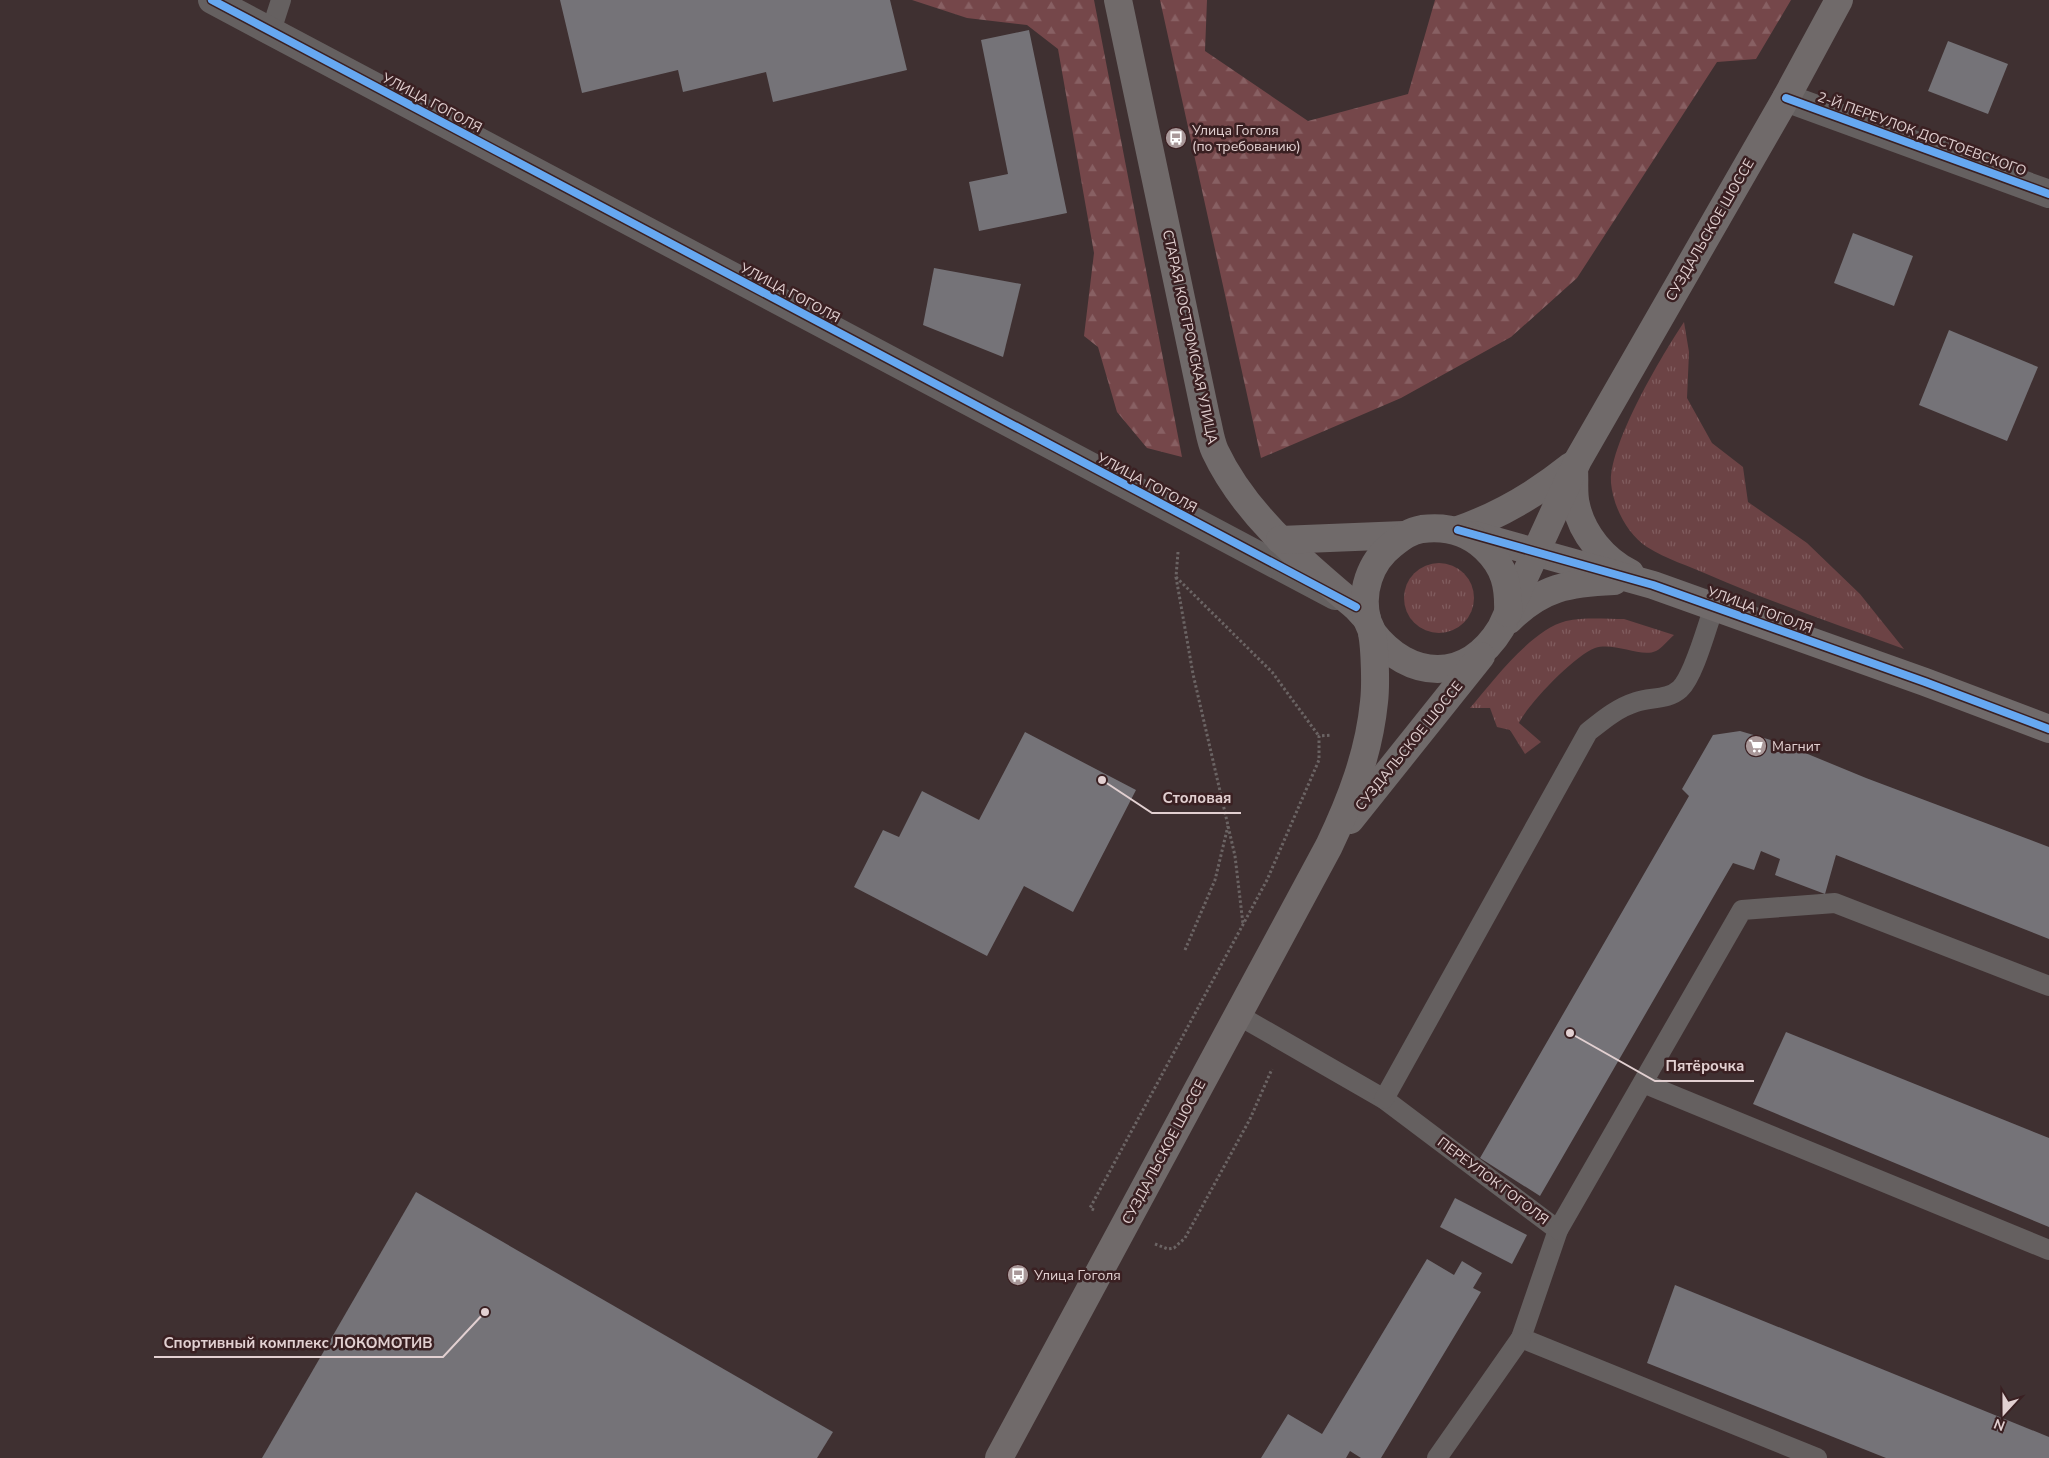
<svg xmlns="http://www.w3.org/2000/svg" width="2049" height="1458" viewBox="0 0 2049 1458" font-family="'Nunito Sans',sans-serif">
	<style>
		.grass { fill: url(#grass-tufts) }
		.forest { fill: url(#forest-firs) }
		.building { fill: #757378 }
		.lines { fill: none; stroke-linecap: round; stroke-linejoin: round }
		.path { stroke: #6b6464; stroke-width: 3; stroke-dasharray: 2.5 2.5; stroke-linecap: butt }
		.lane { stroke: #656060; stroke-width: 20 }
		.street { stroke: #656060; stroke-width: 28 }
		.secondary { stroke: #706a6a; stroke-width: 28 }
		.cycleway-casing { stroke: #3a2022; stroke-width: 11 }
		.cycleway { stroke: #66a8f1; stroke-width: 8 }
		.labels { text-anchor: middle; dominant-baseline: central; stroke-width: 5; stroke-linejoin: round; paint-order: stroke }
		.street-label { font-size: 14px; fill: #e2d0d1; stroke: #3a2022 }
		.poi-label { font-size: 14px; fill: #e2d0d1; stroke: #3a2022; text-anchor: start }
		.leader { fill: none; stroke: #e2d0d1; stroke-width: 2 }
		.callout-dot { fill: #e2d0d1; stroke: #3a2022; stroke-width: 2 }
		.callout-label { font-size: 15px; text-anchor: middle; font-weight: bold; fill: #e2d0d1; stroke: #3a2022; stroke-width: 5; stroke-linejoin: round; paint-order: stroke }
	</style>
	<defs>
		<pattern id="grass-tufts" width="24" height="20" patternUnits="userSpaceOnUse" patternTransform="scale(1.25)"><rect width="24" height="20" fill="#6c4345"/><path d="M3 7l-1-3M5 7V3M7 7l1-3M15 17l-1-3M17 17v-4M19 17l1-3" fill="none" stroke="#815d5f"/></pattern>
		<pattern id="forest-firs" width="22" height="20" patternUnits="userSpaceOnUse" patternTransform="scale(1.25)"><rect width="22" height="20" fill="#75474a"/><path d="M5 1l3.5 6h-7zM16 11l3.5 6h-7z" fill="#886063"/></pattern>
	</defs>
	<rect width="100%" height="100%" fill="#3f3031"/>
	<g class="grass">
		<path d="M1684,322l5,30 -2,46 25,45 31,24 5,35 59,41 53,51 44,55c-65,-24 -131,-46 -195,-74 -20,-9 -43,-16 -62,-28 -20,-13 -34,-41 -36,-64 -2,-39 51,-128 73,-161z"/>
		<circle cx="1439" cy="598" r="35"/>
		<path d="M1624,619l50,16c-6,5 -12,13 -18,16 -15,7 -41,-9 -61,-3 -20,7 -67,56 -76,75l22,19 -16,12 -15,-24 -13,-3 -7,-19h-20c23,-27 61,-78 96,-87 18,-4 40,-2 58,-2z"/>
	</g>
	<g class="forest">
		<path d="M912,0h182l88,457 -35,-9 -30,-36 -19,-65 -14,-11 10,-83 -36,-204 -31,-24 -60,-7z"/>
		<path d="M1160,0h47l-2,51 103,70 100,-27 27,-94h356l-35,59 -39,3 -140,216 -66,59 -110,61 -140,60z"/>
	</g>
	<g class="building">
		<path d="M560,0h330l17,70 -134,32 -7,-30 -83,20 -5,-22 -96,23z"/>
		<path d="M1029,30l38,183 -88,18 -10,-49 39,-8 -27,-134z"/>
		<path d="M1948,41l60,23 -20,50 -60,-23z"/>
		<path d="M1853,233l60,23 -19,50 -60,-23z"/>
		<path d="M934,268l87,16 -18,73 -80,-32z"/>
		<path d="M1949,330l89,37 -31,74 -88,-36z"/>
		<path d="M1740,731l41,12 85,35 183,69v92l-213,-84 -11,39 -50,-19 5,-16 -19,-8 -7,19 -21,-7 -193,333 -60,-38 209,-362 -7,-7 31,-54z"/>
		<path d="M1025,732l111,58 -63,122 -49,-26 -37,70 -133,-69 29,-57 16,7 23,-46 57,29z"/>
		<path d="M1786,1032l263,106v89l-296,-123z"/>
		<path d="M416,1192l417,240 -16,26h-555z"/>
		<path d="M1455,1198l72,37 -15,29 -72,-37z"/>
		<path d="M1427,1259l27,16 8,-14 20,12 -9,15 8,4 -100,166h-20l-11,-7 -4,7h-85l27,-44 34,20z"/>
		<path d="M1675,1285l374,152v21h-163l-239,-95z"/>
	</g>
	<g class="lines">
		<g class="path">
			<path d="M1178,552l-2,25 96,95 47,64"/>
			<path d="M1176,577l17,97 42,182 8,68"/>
			<path d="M1185,950l30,-70 13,-54"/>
			<path d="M1094,1210l-4,-2 177,-328 52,-120v-24l13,-1"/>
			<path d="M1155,1244l13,5 6,-1 11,-10 65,-119 22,-50"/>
		</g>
		<g class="lane">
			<path d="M271,31l10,-31"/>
			<path d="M1238,1015l146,84 174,131 -37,108 296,120"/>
			<path d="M1643,1083l406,167"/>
			<path d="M1384,1099l204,-367c15,-12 29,-24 48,-30 15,-5 32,-2 44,-13 14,-13 27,-63 34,-82"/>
			<path d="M1558,1230l184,-320 93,-7 214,83"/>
			<path d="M1437,1458l84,-120"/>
		</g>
		<g class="street">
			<path d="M212,0l1123,596"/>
			<path d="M1786,98l263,96"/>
		</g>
		<g class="secondary">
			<path d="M1118,0l88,417c3,11 4,23 9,34 30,64 88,111 141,156l11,12"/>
			<path d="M1574,470c1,11 -1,24 2,35 6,29 28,55 54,68"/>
			<path d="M1458,530c43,-15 78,-36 113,-64"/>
			<path d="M1474,535l179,50 272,97 124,47"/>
			<path d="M1280,540l124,-5"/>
			<path d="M1509,620c33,-33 60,-37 105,-39"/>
			<path d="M1372,632c37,49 96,51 129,-4l77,-168 208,-362 53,-98"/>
			<path d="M1350,820l131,-164"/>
			<path d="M999,1458l330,-612c22,-46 40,-93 45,-144 2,-16 1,-53 -2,-69 0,-4 -4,-9 -5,-14 -7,-27 3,-57 25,-74 10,-8 18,-14 30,-16 24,-3 45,2 63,19 20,19 24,38 23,65"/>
		</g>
		<g class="cycleway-casing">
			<g id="cycleway">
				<path d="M212,0l1144,607"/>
				<path d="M1786,98l263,96"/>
				<path d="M1458,530l195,55 272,97 124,47"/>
			</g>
		</g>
		<use href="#cycleway" class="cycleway"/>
	</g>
	<defs>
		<g id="bus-disc" transform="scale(1.125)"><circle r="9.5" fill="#a99899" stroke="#3a2022"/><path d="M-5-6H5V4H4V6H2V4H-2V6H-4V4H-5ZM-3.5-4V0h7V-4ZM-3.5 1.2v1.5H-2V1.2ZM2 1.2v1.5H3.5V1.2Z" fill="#fff"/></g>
		<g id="supermarket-disc" transform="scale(1.125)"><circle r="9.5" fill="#a99899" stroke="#3a2022"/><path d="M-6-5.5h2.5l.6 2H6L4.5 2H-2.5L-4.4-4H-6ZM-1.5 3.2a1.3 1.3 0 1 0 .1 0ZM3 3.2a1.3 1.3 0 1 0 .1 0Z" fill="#fff"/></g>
	</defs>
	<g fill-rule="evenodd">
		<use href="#bus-disc" x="1176" y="138"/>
		<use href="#supermarket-disc" x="1756" y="746"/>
		<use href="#bus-disc" x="1018" y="1275"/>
	</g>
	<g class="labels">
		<g class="street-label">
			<text transform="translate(432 103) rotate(28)">УЛИЦА ГОГОЛЯ</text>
			<text transform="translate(1922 134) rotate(20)">2-Й ПЕРЕУЛОК ДОСТОЕВСКОГО</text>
			<text transform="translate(1710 230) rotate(-60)">СУЗДАЛЬСКОЕ ШОССЕ</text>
			<text transform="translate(790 293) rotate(28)">УЛИЦА ГОГОЛЯ</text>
			<text transform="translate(1190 337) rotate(78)">СТАРАЯ КОСТРОМСКАЯ УЛИЦА</text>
			<text transform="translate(1147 483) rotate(28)">УЛИЦА ГОГОЛЯ</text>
			<text transform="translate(1760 610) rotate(20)">УЛИЦА ГОГОЛЯ</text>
			<text transform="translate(1409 746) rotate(-51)">СУЗДАЛЬСКОЕ ШОССЕ</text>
			<text transform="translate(1164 1152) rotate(-62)">СУЗДАЛЬСКОЕ ШОССЕ</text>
			<text transform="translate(1493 1181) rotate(37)">ПЕРЕУЛОК ГОГОЛЯ</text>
		</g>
		<g class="poi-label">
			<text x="1192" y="130">Улица Гоголя<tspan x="1192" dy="16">(по требованию)</tspan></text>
			<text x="1772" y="746">Магнит</text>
			<text x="1034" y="1275">Улица Гоголя</text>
		</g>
	</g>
	<path class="leader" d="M1102 780L1152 813H1241M1570 1033L1655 1081H1754M485 1312L443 1357H154"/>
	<g class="callout-dot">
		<circle cx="1102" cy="780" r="5"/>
		<circle cx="1570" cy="1033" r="5"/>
		<circle cx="485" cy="1312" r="5"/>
	</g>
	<g class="callout-label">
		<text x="1197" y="803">Столовая</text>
		<text x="1705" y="1071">Пятёрочка</text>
		<text x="298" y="1348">Спортивный комплекс ЛОКОМОТИВ</text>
	</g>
	<g transform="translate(2004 1413) rotate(201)" stroke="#3a2022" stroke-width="4" paint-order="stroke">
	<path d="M0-4L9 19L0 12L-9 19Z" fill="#e2d0d1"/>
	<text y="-8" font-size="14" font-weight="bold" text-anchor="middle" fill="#e2d0d1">N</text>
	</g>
</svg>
